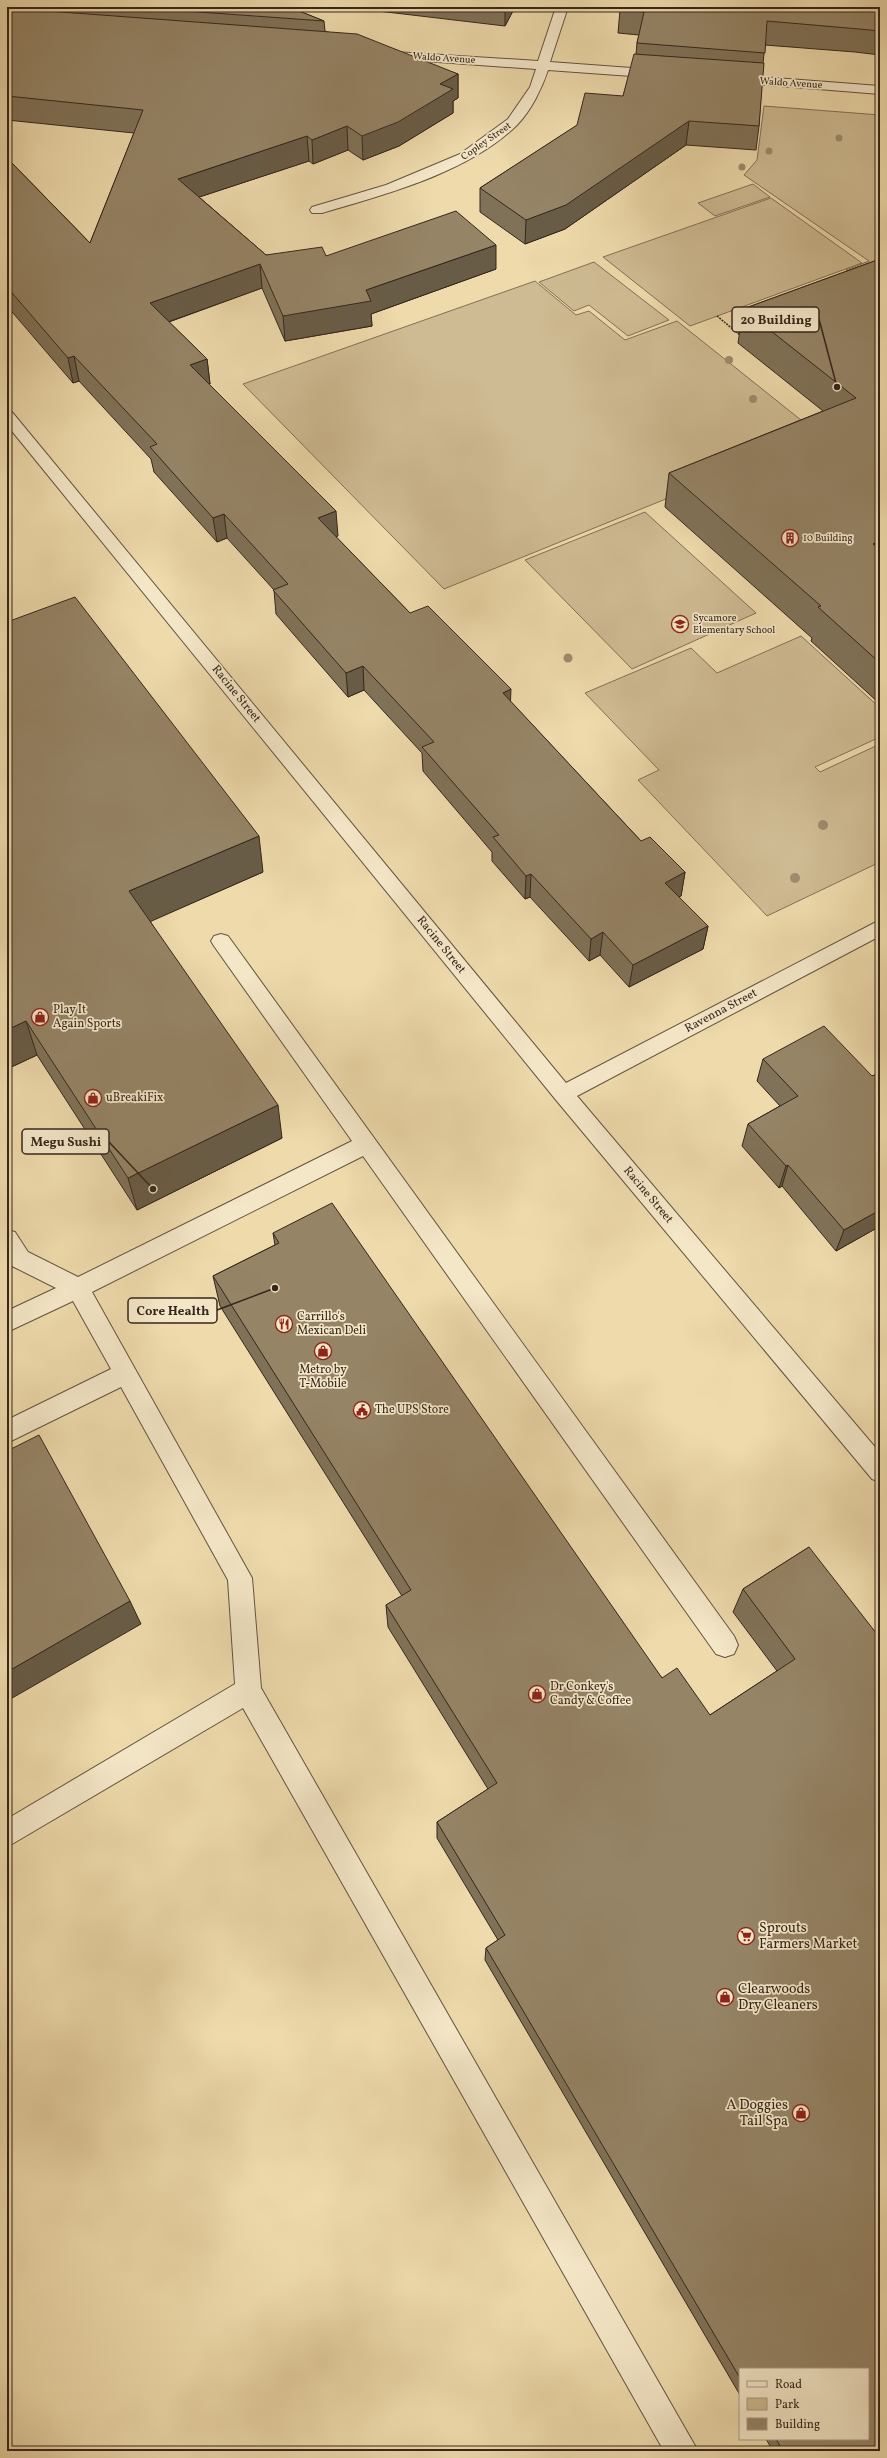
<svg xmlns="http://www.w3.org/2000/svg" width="887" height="2458" viewBox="0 0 887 2458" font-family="Vollkorn,serif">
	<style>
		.green { fill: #cfbb93; stroke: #827058 }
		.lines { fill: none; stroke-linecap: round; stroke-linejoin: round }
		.minor-casing { stroke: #635340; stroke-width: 2 }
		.path { stroke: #35261c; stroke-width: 1.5; stroke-dasharray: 2 1; stroke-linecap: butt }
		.minor { fill: #f4e7c8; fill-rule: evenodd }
		.tree { fill: #9e8b6d }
		.wall { fill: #807258; stroke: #35261c }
		.shaded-wall { fill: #685c47; stroke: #35261c }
		.building { fill: #958466; stroke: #35261c }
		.labels { text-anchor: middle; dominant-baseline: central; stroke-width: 3.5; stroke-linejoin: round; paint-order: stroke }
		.far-street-label { font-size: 10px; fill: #35261c; stroke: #f4e7c8 }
		.far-poi-label { font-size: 10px; fill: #35261c; stroke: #f4e7c8; text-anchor: start }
		.street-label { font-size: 12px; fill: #35261c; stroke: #f4e7c8 }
		.poi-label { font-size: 12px; fill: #35261c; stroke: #f4e7c8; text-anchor: start }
		.near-poi-label { font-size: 14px; fill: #35261c; stroke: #f4e7c8; text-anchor: start }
		.leader { fill: none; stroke: #35261c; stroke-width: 1.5 }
		.callout-dot { fill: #35261c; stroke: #f4e7c8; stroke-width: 1.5 }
		.callout { fill: #f4e7c8; stroke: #35261c; stroke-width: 1.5 }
		.callout-label { font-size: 13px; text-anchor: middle; font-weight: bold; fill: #35261c }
	</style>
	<rect width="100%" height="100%" fill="#eedaab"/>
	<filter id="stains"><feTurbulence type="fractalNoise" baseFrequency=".005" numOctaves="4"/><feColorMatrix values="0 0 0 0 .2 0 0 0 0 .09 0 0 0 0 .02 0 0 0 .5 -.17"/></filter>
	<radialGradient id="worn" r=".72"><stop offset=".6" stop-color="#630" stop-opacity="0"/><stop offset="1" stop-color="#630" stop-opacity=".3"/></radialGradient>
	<g class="green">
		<path d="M764,106l116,9v179l-34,-24 23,-9 -125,-86 13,-15z"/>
		<path d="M753,184l17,13 -55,19 -17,-13z"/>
		<path d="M771,198l91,65 -172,63 -87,-69z"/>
		<path d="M594,262l75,58 -41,16 -39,-31 -15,6 -35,-29z"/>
		<path d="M535,281l41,34 13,-4 36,29 52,-19 144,115 -377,153 -201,-205z"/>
		<path d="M645,512l111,101 -124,56 -107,-109z"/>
		<path d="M801,636l79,72v29l-65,30 5,5 60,-28v118l-113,54 -129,-136 21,-10 -74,-77 106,-45 26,25z"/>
	</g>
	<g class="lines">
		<g class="minor-casing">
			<g id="minor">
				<path d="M556,7h12l-18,55 109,8 6,4 -6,4 -111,-8c-6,18 -17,41 -31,55 -49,48 -131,69 -195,88h-10l-2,-3 2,-3 74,-22 74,-31 48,-35 22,-32 6,-18 -153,-11 -6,-4 2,-3 159,10z"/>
				<path d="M734,75l146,11v8l-150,-12 -2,-3 2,-3z"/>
				<path d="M7,410l5,2 554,671 314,-163v16l-303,160 303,357v29l-8,-3 -316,-379 -549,-675z"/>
				<path d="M221,934l7,2 506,700 4,9 -4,9 -9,3 -9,-3 -353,-498 -271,136 160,286 9,110 437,763h-34l-421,-743 -236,139v-28l228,-135 -7,-104 -107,-193 -114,56v-23l104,-51 -38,-68 -66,31v-21l49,-23 -44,-22 -5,-8v-28l8,2 13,20 50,25 274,-136 -138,-195 -3,-5 3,-5z"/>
			</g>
		</g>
		<path class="path" d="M717,316l23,19"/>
		<use href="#minor" class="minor"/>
	</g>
	<g class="tree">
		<circle cx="839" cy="138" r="3.5"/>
		<circle cx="769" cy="151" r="3.5"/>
		<circle cx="742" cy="167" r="3.5"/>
		<circle cx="729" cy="360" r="4"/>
		<circle cx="753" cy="399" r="4"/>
		<circle cx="568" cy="658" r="4.5"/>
		<circle cx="823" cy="825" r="5"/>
		<circle cx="795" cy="878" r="5"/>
	</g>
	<g class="wall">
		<path d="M7,7h282l35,14 1,10 133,43v24l-5,3v12l-54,33 -36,14 -15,-10 -35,14 -4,-3 -110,36 67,58 60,1 170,13 -125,45 1,12 -87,15 -23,-53 -93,34 38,37 3,25h-1l129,152h-3l75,77 100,88 131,140 44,31 -4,24 -2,1 29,29 -5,23 -74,38 -29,-32 -11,6 -59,-64 -5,2 -33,-38v-9l-69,-81 -1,-18 -58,-63 -16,7 -72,-83 -2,-24 -47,-52 -10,4 -63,-70 -3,-13 -72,-78 -6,2 -66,-77v-148l83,85 44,-110 -127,-13z"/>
		<path d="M344,7h171l-10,19z"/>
		<path d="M880,7v48l-25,-3 -90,-7 -2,18 -4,63 -3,24 -70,-5 -121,84 -40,15 -45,-32v-24l143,-92 13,-42 1,-11 2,-8 -21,-2 2,-23z"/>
		<path d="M880,259v445l-69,-63 1,-3 -147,-131 4,-34 154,-62 -85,-68 5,-34z"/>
		<path d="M7,622l256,250 -113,49 132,217 -145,72 -100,-155 -30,14z"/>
		<path d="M763,1059l109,17 8,-3v162l-5,-6 -39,22 -54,-65 -3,2 -37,-42 6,-22 32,-18 -23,-25z"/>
		<path d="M273,1233l389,445 48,37 67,-44 -44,-59 10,-23 66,-42 71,904h-107l-7,-12h102l-128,-70v26l-255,-435 1,-12 12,-8 -61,-102v-16l51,-33 -100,-162 -2,-22 16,-9 -182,-290 -7,-30 62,-31z"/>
	</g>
	<g class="shaded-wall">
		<path d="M505,7h10l-10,19z"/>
		<path d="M458,74v24l-5,3v12l-54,33 -36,14 -1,-24 78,-52z"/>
		<path d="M689,121l-3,24 -121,84 -40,15 1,-24z"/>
		<path d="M347,126l1,24 -35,14 -1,-24z"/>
		<path d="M307,136l2,25 -128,42 -3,-24z"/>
		<path d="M496,245v24l-125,45 1,12 -87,15 -2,-25 83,-26z"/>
		<path d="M260,264l2,24 -108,39 -4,-24z"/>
		<path d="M74,356l5,25 -6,2 -5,-25z"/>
		<path d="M207,359l3,25 -17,6 -3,-25z"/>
		<path d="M336,511l2,25 -19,7 -1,-25z"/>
		<path d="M224,514l3,24 -10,4 -4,-24z"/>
		<path d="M880,541v29l-7,-26z"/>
		<path d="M363,666l1,24 -16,7 -2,-24z"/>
		<path d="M511,689l-1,24 -7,-20z"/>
		<path d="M259,836l4,36 -125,55 -9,-36z"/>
		<path d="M685,872l-4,24 -20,10 4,-23z"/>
		<path d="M531,874l-1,23 -5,2 1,-23z"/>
		<path d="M708,926l-5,23 -74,38 4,-22z"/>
		<path d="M603,932l-3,23 -11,6 2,-22z"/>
		<path d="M26,1021l11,34 -30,14v-39z"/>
		<path d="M278,1105l4,33 -145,72 -9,-32z"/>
		<path d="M788,1165l-6,21 -3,2 7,-22z"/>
		<path d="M880,1210v7l-5,12 -39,22 8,-21z"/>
		<path d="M130,1601l11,23 -134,77v-29z"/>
	</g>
	<g class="building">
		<path d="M129,7h160l35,14z"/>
		<path d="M620,7h260v24l-21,-2 -92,-8 -2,32 -128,-10 7,-31 -24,-2z"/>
		<path d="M7,8l350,26 101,40 -18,10 13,5 -55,33 -36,14 -15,-10 -35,14 -5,-4 -129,43 88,76 56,-8 4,9 130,-45 40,34 -130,45 5,11 -88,15 -23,-52 -110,39 57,56 -17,6 146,146 -18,7 92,95 18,-7 83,83 -8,4 138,148 9,-4 35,35 -20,11 43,43 -75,39 -30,-33 -12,7 -60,-65 -5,2 -33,-39 6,-2 -77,-88 12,-5 -71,-76 -17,7 -73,-83 15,-6 -64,-70 -11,4 -63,-71 7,-3 -83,-88 -6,2 -61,-71v-129l83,85 53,-133 -136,-14z"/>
		<path d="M634,54l130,9 -5,63 -70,-5 -123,84 -40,15 -46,-32 97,-63 8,-32 38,3z"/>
		<path d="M880,259v282l-7,3 7,5v114l-62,-56 3,-1 -152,-133 187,-75 -113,-89z"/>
		<path d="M75,597l184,239 -130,55 149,214 -150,73 -102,-157 -19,9v-408z"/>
		<path d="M824,1026l48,50 8,-3v137l-36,20 -56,-65 -2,1 -38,-42 50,-28 -35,-37z"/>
		<path d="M332,1203l330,475 15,-10 33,47 85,-56 -52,-70 66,-42 71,91v813h-97l-7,-12h92v-70h-128v9l-254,-430 19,-13 -68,-113 60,-39 -111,-178 25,-15 -198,-314 66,-33 -6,-10z"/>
		<path d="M39,1435l91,166 -123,71v-221z"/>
	</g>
	<defs>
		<g id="building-ring" transform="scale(0.9)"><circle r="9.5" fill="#f4e7c8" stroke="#8f2418" stroke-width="1.5"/><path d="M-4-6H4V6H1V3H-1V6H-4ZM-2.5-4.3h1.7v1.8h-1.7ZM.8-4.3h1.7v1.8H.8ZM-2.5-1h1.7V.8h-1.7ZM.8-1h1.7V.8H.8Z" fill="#8f2418"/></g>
		<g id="school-ring" transform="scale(0.9)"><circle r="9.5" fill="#f4e7c8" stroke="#8f2418" stroke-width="1.5"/><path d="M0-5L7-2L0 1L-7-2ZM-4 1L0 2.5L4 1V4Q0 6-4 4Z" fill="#8f2418"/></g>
		<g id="shop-ring" transform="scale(0.9)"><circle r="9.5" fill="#f4e7c8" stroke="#8f2418" stroke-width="1.5"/><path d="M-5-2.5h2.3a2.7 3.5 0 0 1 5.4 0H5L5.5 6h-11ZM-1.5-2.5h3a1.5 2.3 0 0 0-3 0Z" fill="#8f2418"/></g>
		<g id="restaurant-ring" transform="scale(0.9)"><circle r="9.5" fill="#f4e7c8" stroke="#8f2418" stroke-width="1.5"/><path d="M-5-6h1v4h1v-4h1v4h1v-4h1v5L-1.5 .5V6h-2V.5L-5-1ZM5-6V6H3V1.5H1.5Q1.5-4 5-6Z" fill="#8f2418"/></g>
		<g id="civic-ring" transform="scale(0.9)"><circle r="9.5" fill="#f4e7c8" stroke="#8f2418" stroke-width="1.5"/><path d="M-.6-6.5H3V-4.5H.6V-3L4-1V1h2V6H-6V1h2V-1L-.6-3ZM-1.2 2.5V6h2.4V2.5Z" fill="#8f2418"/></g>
		<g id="supermarket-ring" transform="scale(0.9)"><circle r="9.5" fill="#f4e7c8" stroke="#8f2418" stroke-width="1.5"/><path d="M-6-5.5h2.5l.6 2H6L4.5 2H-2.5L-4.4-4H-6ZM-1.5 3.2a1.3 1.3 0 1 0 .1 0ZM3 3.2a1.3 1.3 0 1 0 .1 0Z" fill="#8f2418"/></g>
	</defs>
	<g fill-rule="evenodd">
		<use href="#building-ring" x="790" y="538"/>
		<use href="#school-ring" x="680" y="624"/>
		<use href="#shop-ring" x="40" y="1017"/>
		<use href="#shop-ring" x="93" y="1098"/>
		<use href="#restaurant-ring" x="284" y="1324"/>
		<use href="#shop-ring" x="323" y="1351"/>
		<use href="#civic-ring" x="362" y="1410"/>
		<use href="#shop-ring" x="537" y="1694"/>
		<use href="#supermarket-ring" x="746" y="1936"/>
		<use href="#shop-ring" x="725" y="1997"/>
		<use href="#shop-ring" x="801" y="2113"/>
	</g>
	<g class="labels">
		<g class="far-street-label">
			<text transform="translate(444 58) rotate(4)">Waldo Avenue</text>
			<text transform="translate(791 83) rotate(4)">Waldo Avenue</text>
			<text transform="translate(486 141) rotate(-35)">Copley Street</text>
		</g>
		<g class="far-poi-label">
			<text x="803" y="538">10 Building</text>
			<text x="693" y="618">Sycamore<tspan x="693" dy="12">Elementary School</tspan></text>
		</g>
		<g class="street-label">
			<text transform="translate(236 694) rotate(51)">Racine Street</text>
			<text transform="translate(441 945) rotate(51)">Racine Street</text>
			<text transform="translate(721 1011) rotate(-28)">Ravenna Street</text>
			<text transform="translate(648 1195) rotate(50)">Racine Street</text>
		</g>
		<g class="poi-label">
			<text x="53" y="1010">Play It<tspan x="53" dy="14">Again Sports</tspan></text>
			<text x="106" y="1098">uBreakiFix</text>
			<text x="297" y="1317">Carrillo's<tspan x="297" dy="14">Mexican Deli</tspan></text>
			<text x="323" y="1370" text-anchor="middle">Metro by<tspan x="323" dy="14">T-Mobile</tspan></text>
			<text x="375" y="1410">The UPS Store</text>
			<text x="550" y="1687">Dr Conkey's<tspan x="550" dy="14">Candy &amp; Coffee</tspan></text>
		</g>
		<g class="near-poi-label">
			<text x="759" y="1928">Sprouts<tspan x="759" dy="16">Farmers Market</tspan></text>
			<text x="738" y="1989">Clearwoods<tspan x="738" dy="16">Dry Cleaners</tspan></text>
			<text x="788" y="2105" text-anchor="end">A Doggies<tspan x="788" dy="16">Tail Spa</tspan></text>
		</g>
	</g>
	<path class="leader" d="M837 387L819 319M153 1189L109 1142M275 1288L217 1310"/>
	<g class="callout-dot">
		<circle cx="837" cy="387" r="4"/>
		<circle cx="153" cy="1189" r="4"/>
		<circle cx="275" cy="1288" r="4"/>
	</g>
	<g class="callout">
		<rect x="732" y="307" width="87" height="25" rx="4"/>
		<rect x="22" y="1129" width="87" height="25" rx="4"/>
		<rect x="128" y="1298" width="89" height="25" rx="4"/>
	</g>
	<g class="callout-label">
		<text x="776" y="324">20 Building</text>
		<text x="66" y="1146">Megu Sushi</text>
		<text x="173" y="1315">Core Health</text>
	</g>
	<rect width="887" height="2458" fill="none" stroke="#eedaab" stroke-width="24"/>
	<rect x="8" y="8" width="871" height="2442" fill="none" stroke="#35261c" stroke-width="2"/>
	<rect x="12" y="12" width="863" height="2434" fill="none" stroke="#35261c"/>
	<rect x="739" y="2368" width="130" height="72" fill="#f4e7c8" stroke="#a89a83"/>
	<rect x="747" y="2381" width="20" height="6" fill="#f4e7c8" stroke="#a89a83"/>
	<text x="775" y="2388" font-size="12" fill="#35261c">Road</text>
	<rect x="747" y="2398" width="20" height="12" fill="#cfbb93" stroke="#a89a83"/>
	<text x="775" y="2408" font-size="12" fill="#35261c">Park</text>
	<rect x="747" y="2418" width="20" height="12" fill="#958466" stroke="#a89a83"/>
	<text x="775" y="2428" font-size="12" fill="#35261c">Building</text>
	<rect width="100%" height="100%" filter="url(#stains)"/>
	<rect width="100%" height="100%" fill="url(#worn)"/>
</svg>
